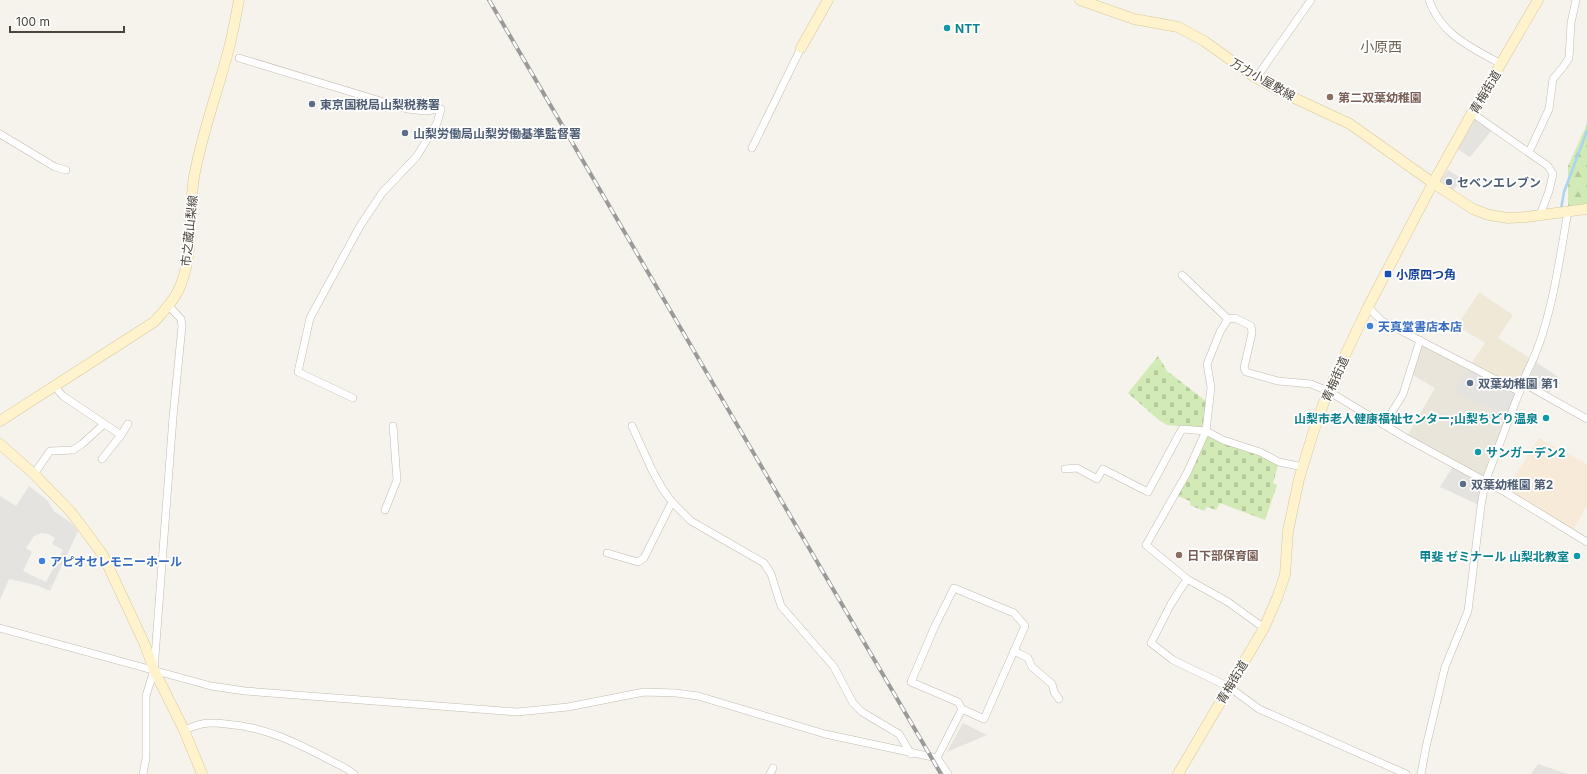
<svg xmlns="http://www.w3.org/2000/svg" width="1587" height="774" viewBox="0 0 1587 774" font-family="Inter,'Noto Sans JP',sans-serif">
	<style>
		.residential { fill: #eae5da }
		.commercial { fill: #f7ead8 }
		.industrial { fill: #e6e2dd }
		.education { fill: #efe8d6 }
		.forest { fill: url(#forest-firs) }
		.cemetery { fill: url(#cemetery-stones) }
		.parking { fill: #e5e3e0; fill-rule: evenodd }
		.lines { fill: none; stroke-linecap: round; stroke-linejoin: round }
		.stream { stroke: #a9d4f2; stroke-width: 2.5 }
		.street-casing { stroke: #c2bbae; stroke-width: 8 }
		.secondary-casing { stroke: #d6c79b; stroke-width: 11 }
		.street { stroke: #fff; stroke-width: 7 }
		.secondary { stroke: #fff3cd; stroke-width: 10 }
		.rail-casing { stroke: #9a9a9a; stroke-width: 4 }
		.rail { stroke: #fff; stroke-width: 2.5; stroke-dasharray: 8; stroke-linecap: butt }
		.culture-dot { fill: #0f9aa8; stroke: #fff; stroke-width: 1.5 }
		.education-dot { fill: #8d6e63; stroke: #fff; stroke-width: 1.5 }
		.service-dot { fill: #5c6f8a; stroke: #fff; stroke-width: 1.5 }
		.transit-dot { fill: #1a4fb4; stroke: #fff; stroke-width: 1.5 }
		.shop-dot { fill: #3f7fe0; stroke: #fff; stroke-width: 1.5 }
		.labels { text-anchor: middle; dominant-baseline: central; stroke-width: 3.5; stroke-linejoin: round; paint-order: stroke }
		.culture-label { font-size: 12px; font-weight: bold; fill: #0d838f; stroke: #fff; text-anchor: start }
		.street-label { font-size: 12px; fill: #4b4439; stroke: #fff }
		.education-label { font-size: 12px; font-weight: bold; fill: #785e54; stroke: #fff; text-anchor: start }
		.service-label { font-size: 12px; font-weight: bold; fill: #4e5e75; stroke: #fff; text-anchor: start }
		.transit-label { font-size: 12px; font-weight: bold; fill: #164399; stroke: #fff; text-anchor: start }
		.shop-label { font-size: 12px; font-weight: bold; fill: #366cbe; stroke: #fff; text-anchor: start }
		.quarter-label { font-size: 14px; fill: #6e6250; stroke: #fff }
	</style>
	<defs>
		<pattern id="forest-firs" width="22" height="20" patternUnits="userSpaceOnUse"><rect width="22" height="20" fill="#d2eab5"/><path d="M5 1l3.5 6h-7zM16 11l3.5 6h-7z" fill="#b6ca9c"/></pattern>
		<pattern id="cemetery-stones" width="16" height="16" patternUnits="userSpaceOnUse"><rect width="16" height="16" fill="#d2eab5"/><path d="M2 7V4a2 2 0 0 1 4 0v3zM10 15v-3a2 2 0 0 1 4 0v3z" fill="#b6ca9c"/></pattern>
	</defs>
	<rect width="100%" height="100%" fill="#f6f3ec"/>
	<path class="residential" d="M1420,340l100,52 -35,90 -79,-44 29,-50 -26,-15z"/>
	<path class="commercial" d="M1539,438l48,26v42l-16,28 -66,-42z"/>
	<path class="industrial" d="M963,723l24,12 -40,17z"/>
	<path class="education" d="M1479,292l34,23 -15,23 35,22 -13,32 -51,-25 16,-24 -28,-17z"/>
	<path class="forest" d="M1587,124v85l-19,2v-45z"/>
	<g class="cemetery">
		<path d="M1158,356l9,15 40,31 -5,26 -35,-3 -7,-4 -32,-28z"/>
		<path d="M1203,434l20,6 56,22 -6,21 4,2 -12,35 -45,-17 -4,7 -9,-3 -3,4 -14,-6v-4l-15,-6z"/>
	</g>
	<g class="parking">
		<path d="M1474,118l18,12 -22,27 -13,-8z"/>
		<path d="M1448,170l13,8 -10,17 -14,-9z"/>
		<path d="M1536,362l24,16 -11,15 -21,-11z"/>
		<path d="M1469,367l51,25 -10,25 -41,-18 -14,-8z"/>
		<path d="M1454,465l31,17 -4,24 -41,-19z"/>
		<path d="M29,486l18,14 7,11 17,12 7,8 -28,60 -14,-6 -27,-6 -9,21v-104l16,10zM41,533l8,1 6,4 -3,6 11,6 -17,32 -23,-11 9,-19 -6,-4 8,-12z"/>
		<path d="M1538,764l30,10h-37z"/>
	</g>
	<g class="lines">
		<g class="stream">
			<path d="M1561,209l3,-17 23,-61"/>
			<path d="M1390,423l4,-8"/>
		</g>
		<g class="street-casing">
			<g id="street">
				<path d="M1429,0c12,35 42,47 72,64"/>
				<path d="M239,58l168,51 18,2 16,-2 -4,14 -20,33 -35,37 -22,33 -50,92 -12,54 55,26"/>
				<path d="M1256,78l55,-78"/>
				<path d="M1472,113l76,53 5,8 -4,17 -9,24"/>
				<path d="M0,134l55,33 11,3"/>
				<path d="M752,148l49,-100"/>
				<path d="M1529,152l20,-43 4,-30 10,-12 6,-9 2,-35 5,-23"/>
				<path d="M1182,275l46,44 7,-1 16,8 1,7 -8,35 2,4 32,9 33,3 17,7 78,47 99,54 82,50"/>
				<path d="M1368,307l14,14 138,71"/>
				<path d="M1228,319l-8,13 -13,32 4,23 -5,44 -19,42 -41,72 41,34 41,23 36,26"/>
				<path d="M1523,383l64,36"/>
				<path d="M55,387l8,9 58,39 -19,24"/>
				<path d="M1384,425l19,-31 17,-54"/>
				<path d="M632,426l20,44 10,18 10,14 19,19 73,42 7,11 10,32 53,61 19,36 9,9 37,22 12,20"/>
				<path d="M121,435l7,-11"/>
				<path d="M1065,469l12,-1 20,11 6,-10 45,23 34,-63 24,2 17,9 37,12 19,10 24,5"/>
				<path d="M34,474l16,-23 23,-1 9,-6 22,-20"/>
				<path d="M385,510l12,-30 -4,-54"/>
				<path d="M607,553l31,9 6,-4 28,-56"/>
				<path d="M1187,579l-16,25 -20,39 22,17 56,27 30,22 147,65"/>
				<path d="M954,588l60,25 11,13 -41,93 -22,-10 -4,-7 -47,-20 24,-56z"/>
				<path d="M0,628l211,58 34,5 272,21 51,-5 76,-15 32,1 22,3 127,38 112,24"/>
				<path d="M1014,651l14,7 4,9 20,17 2,8 5,7"/>
				<path d="M184,730c6,-2 12,-5 18,-6 8,-2 16,-1 24,0 45,3 82,25 121,45l7,5"/>
				<path d="M937,758l25,-49"/>
				<path d="M937,758l11,16"/>
				<path d="M143,774l3,-16v-62l8,-26 19,-253 9,-91 -1,-7 -12,-13"/>
				<path d="M770,774l3,-6"/>
				<path d="M1421,774l5,-27 19,-80 23,-56 13,-105 4,-24 42,-110c24,-46 32,-110 41,-161"/>
			</g>
		</g>
		<g class="secondary-casing">
			<g id="secondary">
				<path d="M1080,0l54,19 44,8 26,14 52,37 36,19 58,27 83,59 40,26 16,6 19,3 18,-1 61,-8"/>
				<path d="M801,48l27,-48"/>
				<path d="M0,421l154,-99c9,-10 18,-19 24,-31 17,-35 10,-77 16,-114 8,-44 24,-86 35,-129 4,-16 7,-32 10,-48"/>
				<path d="M0,444l34,30 37,38 32,43 42,90 9,25 30,60 18,44"/>
				<path d="M1178,774l86,-146 13,-30 8,-23 3,-44 11,-52 14,-46 15,-42 40,-84 65,-124 39,-70 66,-113"/>
			</g>
		</g>
		<use href="#street" class="street"/>
		<use href="#secondary" class="secondary"/>
		<g class="rail-casing">
			<path id="rail" d="M489,0l452,774"/>
		</g>
		<use href="#rail" class="rail"/>
	</g>
	<g class="culture-dot">
		<circle cx="947" cy="28" r="4"/>
		<circle cx="1546" cy="418" r="4"/>
		<circle cx="1478" cy="452" r="4"/>
		<circle cx="1577" cy="556" r="4"/>
	</g>
	<g class="education-dot">
		<circle cx="1330" cy="97" r="4"/>
		<circle cx="1179" cy="555" r="4"/>
	</g>
	<g class="service-dot">
		<circle cx="312" cy="104" r="4"/>
		<circle cx="405" cy="133" r="4"/>
		<circle cx="1449" cy="182" r="4"/>
		<circle cx="1470" cy="383" r="4"/>
		<circle cx="1463" cy="484" r="4"/>
	</g>
	<rect class="transit-dot" x="1384" y="270" width="8" height="8" rx="2"/>
	<g class="shop-dot">
		<circle cx="1370" cy="326" r="4"/>
		<circle cx="42" cy="561" r="4"/>
	</g>
	<g class="labels">
		<g class="culture-label">
			<text x="955" y="28">NTT</text>
			<text x="1538" y="418" text-anchor="end">山梨市老人健康福祉センター;山梨ちどり温泉</text>
			<text x="1486" y="452">サンガーデン2</text>
			<text x="1569" y="556" text-anchor="end">甲斐 ゼミナール 山梨北教室</text>
		</g>
		<g class="street-label">
			<text transform="translate(1263 79) rotate(30)">万力小屋敷線</text>
			<text transform="translate(1485 92) rotate(-59)">青梅街道</text>
			<text transform="translate(189 231) rotate(-84)">市之蔵山梨線</text>
			<text transform="translate(1335 379) rotate(-66)">青梅街道</text>
			<text transform="translate(1232 682) rotate(-59)">青梅街道</text>
		</g>
		<g class="education-label">
			<text x="1338" y="97">第二双葉幼稚園</text>
			<text x="1187" y="555">日下部保育園</text>
		</g>
		<g class="service-label">
			<text x="320" y="104">東京国税局山梨税務署</text>
			<text x="413" y="133">山梨労働局山梨労働基準監督署</text>
			<text x="1457" y="182">セベンエレブン</text>
			<text x="1478" y="383">双葉幼稚園 第1</text>
			<text x="1471" y="484">双葉幼稚園 第2</text>
		</g>
		<g class="transit-label">
			<text x="1396" y="274">小原四つ角</text>
		</g>
		<g class="shop-label">
			<text x="1378" y="326">天真堂書店本店</text>
			<text x="50" y="561">アピオセレモニーホール</text>
		</g>
		<g class="quarter-label">
			<text x="1381" y="46">小原西</text>
		</g>
	</g>
	<path d="M10 26v6h114v-6" fill="none" stroke="#4b4439" stroke-width="2"/>
	<text x="16" y="26" font-size="12" fill="#4b4439" stroke="#ffffff" stroke-width="3" paint-order="stroke">100 m</text>
</svg>
